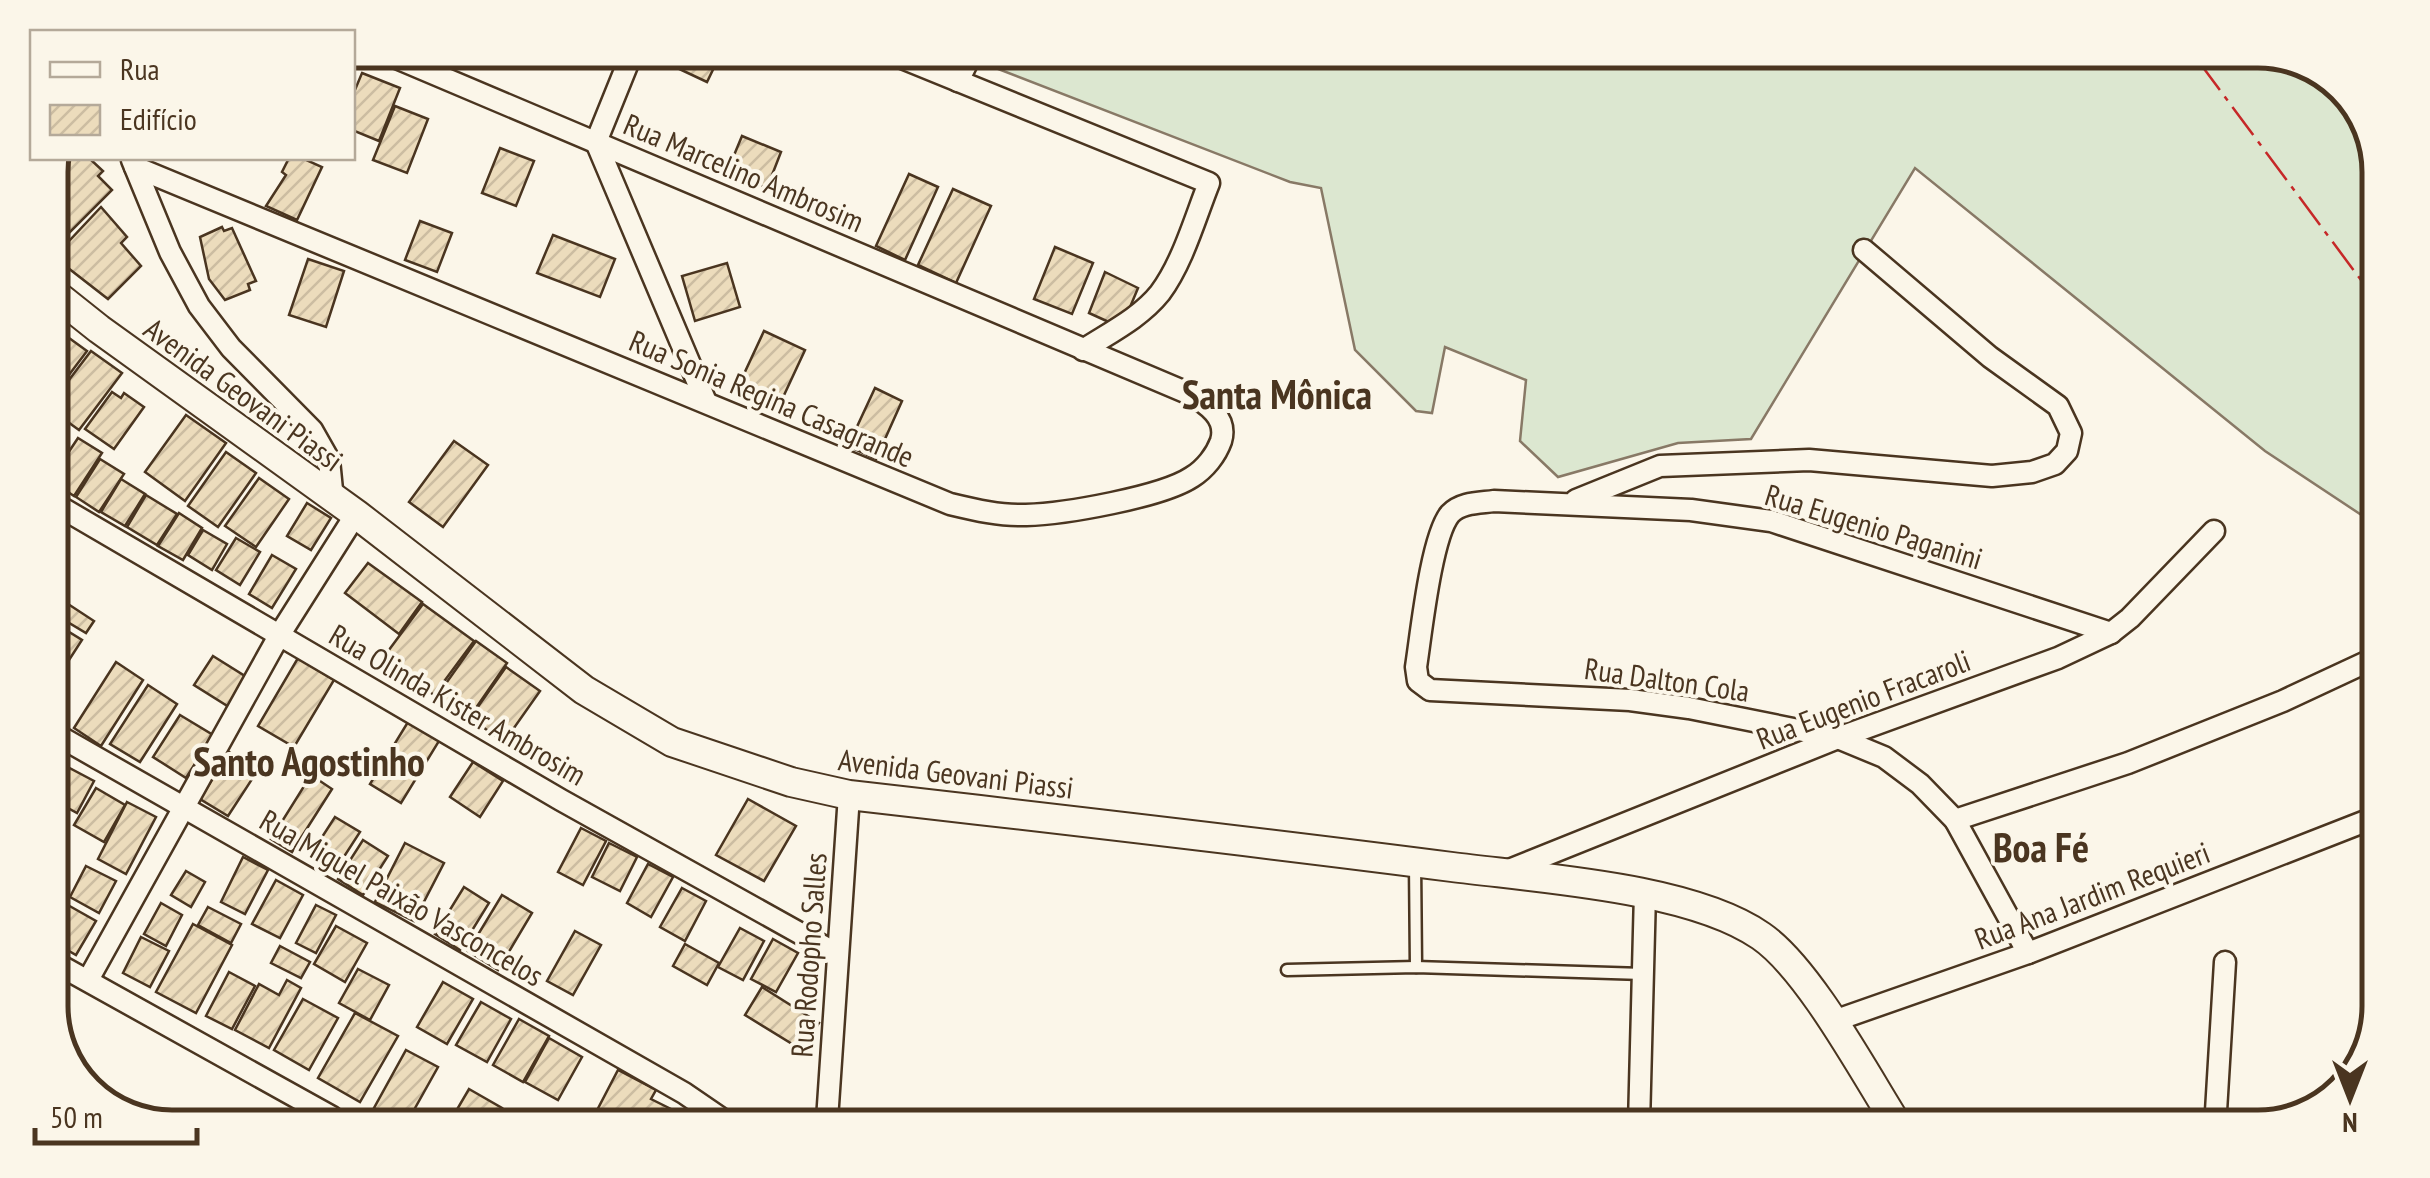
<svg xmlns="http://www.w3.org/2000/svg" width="2430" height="1178" viewBox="0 0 2430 1178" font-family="'PT Sans Narrow',sans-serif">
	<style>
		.grass { fill: #dce7d0; stroke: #887966; stroke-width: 2.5 }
		.building { fill: url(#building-hatch); stroke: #4a3520; stroke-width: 2.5 }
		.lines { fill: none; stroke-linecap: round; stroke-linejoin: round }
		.service-casing { stroke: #4a3520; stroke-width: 15 }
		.minor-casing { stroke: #4a3520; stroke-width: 25 }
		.secondary-casing { stroke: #4a3520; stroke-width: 32 }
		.service { stroke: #fbf6e9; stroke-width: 10 }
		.minor { stroke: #fbf6e9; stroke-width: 20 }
		.secondary { stroke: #fbf6e9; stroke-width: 28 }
		.power { stroke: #c62828; stroke-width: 2.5; stroke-dasharray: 35 8 5 8; stroke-linecap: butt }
		.labels { text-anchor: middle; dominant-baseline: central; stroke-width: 8; stroke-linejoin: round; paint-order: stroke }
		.street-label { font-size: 30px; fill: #4a3520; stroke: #fbf6e9 }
		.district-label { font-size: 40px; font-weight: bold; fill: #4a3520; stroke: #fbf6e9 }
		.rim { fill: none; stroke: #4a3520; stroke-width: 5 }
	</style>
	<defs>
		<pattern id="building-hatch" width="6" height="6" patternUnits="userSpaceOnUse" patternTransform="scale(2.5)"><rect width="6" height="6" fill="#ecdcbc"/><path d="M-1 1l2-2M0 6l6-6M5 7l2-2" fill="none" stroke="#ccbda1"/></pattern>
	</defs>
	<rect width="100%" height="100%" fill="#fbf6e9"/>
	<path class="grass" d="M962,55l1350,7 47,42 21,60 -5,360 -110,-73 -350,-283 -164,271 -73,4 -120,34 -38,-36 6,-61 -81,-33 -13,66 -16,-2 -61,-61 -34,-162 -31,-6z"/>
	<g class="building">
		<path d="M658,53h63l-14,29 -51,-24z"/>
		<path d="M362,73l38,15 -21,53 -27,-11v-33z"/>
		<path d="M395,106l33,13 -21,54 -34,-13z"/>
		<path d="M742,136l39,16 -14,36 -40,-16z"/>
		<path d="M500,148l34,13 -18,45 -34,-13z"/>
		<path d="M53,158h36l14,13 -5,5 14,14 -62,62v-88z"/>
		<path d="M289,158h13l20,9 -25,53 -31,-14 20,-31 -4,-3z"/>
		<path d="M909,174l29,13 -33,73 -29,-14z"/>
		<path d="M953,189l38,17 -35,77 -38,-18z"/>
		<path d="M101,207l26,30 -6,6 20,23 -33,33 -54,-42z"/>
		<path d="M420,221l32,12 -15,39 -32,-12z"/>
		<path d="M222,227l2,4 8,-3 24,53 -8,3 2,6 -25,10 -16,-21 -9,-42z"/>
		<path d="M553,235l62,24 -15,38 -63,-24z"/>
		<path d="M1055,247l38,16 -21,51 -38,-15z"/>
		<path d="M308,259l36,12 -18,56 -37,-12z"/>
		<path d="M727,263l13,44 -45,14 -13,-45z"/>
		<path d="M1105,272l33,16 -10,24 -17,11 -22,-10z"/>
		<path d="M58,330l29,21 -37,49v-60z"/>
		<path d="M764,331l41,19 -27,58 -41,-19z"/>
		<path d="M91,351l31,22 -43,57 -29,-21v-4z"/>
		<path d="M875,388l27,13 -26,58 -28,-13z"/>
		<path d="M112,392l9,6 3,-5 20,14 -30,42 -29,-20z"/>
		<path d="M186,415l40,28 -41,58 -40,-29z"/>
		<path d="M50,416l16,10 -16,26z"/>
		<path d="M78,438l24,15 -28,43 -24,-16z"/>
		<path d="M454,441l34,24 -45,62 -34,-25z"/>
		<path d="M226,452l30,21 -38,54 -30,-21z"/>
		<path d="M100,459l24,15 -25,38 -23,-15z"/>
		<path d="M259,478l30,21 -33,48 -31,-21z"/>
		<path d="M121,479l24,15 -20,32 -24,-14z"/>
		<path d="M146,495l31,19 -20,31 -30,-18z"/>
		<path d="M307,503l24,15 -20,32 -24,-14z"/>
		<path d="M179,513l23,15 -19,32 -25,-14z"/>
		<path d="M203,530l24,14 -15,26 -24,-15z"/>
		<path d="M236,538l24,14 -20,33 -24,-15z"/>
		<path d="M272,555l24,14 -24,39 -23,-14z"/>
		<path d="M368,563l54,39 -23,32 -54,-41z"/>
		<path d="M65,602l29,19 -8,12 -30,-18z"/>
		<path d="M423,604l51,37 -40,54 -51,-37z"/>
		<path d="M53,622l29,18 -13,20 -19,-11v-22z"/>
		<path d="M476,641l31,22 -38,55 -32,-22z"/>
		<path d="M213,656l35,22 -19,29 -35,-22z"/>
		<path d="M298,658l36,22 -40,67 -36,-21z"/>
		<path d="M116,662l27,18 -42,66 -27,-18z"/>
		<path d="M506,667l34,24 -36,51 -34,-24z"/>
		<path d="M148,685l29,19 -37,58 -30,-18z"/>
		<path d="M180,715l33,20 -27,43 -33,-21z"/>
		<path d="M408,722l31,19 -38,62 -31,-19z"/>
		<path d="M229,752l29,18 -30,46 -28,-17z"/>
		<path d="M473,762l30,19 -23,36 -30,-20z"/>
		<path d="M60,763l34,18 -17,32 -27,-15v-18z"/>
		<path d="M311,775l21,14 -40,63 -21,-13z"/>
		<path d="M96,788l29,17 -21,37 -30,-17z"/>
		<path d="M748,799l48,27 -32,55 -48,-26z"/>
		<path d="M127,802l29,15 -30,57 -28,-15z"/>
		<path d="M335,817l25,15 -24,37 -25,-15z"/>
		<path d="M581,828l25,13 -23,44 -25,-13z"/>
		<path d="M363,840l25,16 -25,39 -25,-16z"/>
		<path d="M405,843l39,20 -30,58 -39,-19z"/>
		<path d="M609,843l28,14 -17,34 -28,-14z"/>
		<path d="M243,857l25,13 -23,44 -24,-12z"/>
		<path d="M648,864l25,13 -22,40 -24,-14z"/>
		<path d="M86,866l30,15 -17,32 -29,-16z"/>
		<path d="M186,871l19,11 -14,25 -20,-12z"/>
		<path d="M276,880l27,15 -23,43 -28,-14z"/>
		<path d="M464,887l25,16 -29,47 -25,-16z"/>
		<path d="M682,888l24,13 -21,40 -25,-14z"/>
		<path d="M502,895l30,18 -34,57 -30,-19z"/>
		<path d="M161,903l21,12 -16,31 -22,-12z"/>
		<path d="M66,904l30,17 -20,34 -26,-15v-9z"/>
		<path d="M316,905l20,10 -20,38 -20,-10z"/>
		<path d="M208,907l33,17 -10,19 -33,-18z"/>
		<path d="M193,924l39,21 -36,68 -40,-21z"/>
		<path d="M336,926l31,17 -22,39 -31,-18z"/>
		<path d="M740,928l24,13 -21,39 -25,-13z"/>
		<path d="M575,931l26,14 -28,50 -26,-14z"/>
		<path d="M141,937l28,14 -19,36 -27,-14z"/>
		<path d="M773,939l25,14 -22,39 -25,-13z"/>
		<path d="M685,944l34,19 -12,22 -34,-19z"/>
		<path d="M280,946l30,16 -9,16 -30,-15z"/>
		<path d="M358,969l31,16 -19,35 -31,-17z"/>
		<path d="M229,972l26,14 -23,43 -26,-13z"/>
		<path d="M287,980l14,8 -32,60 -34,-18 24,-46 20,11z"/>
		<path d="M443,982l30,17 -26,45 -30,-17z"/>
		<path d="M762,987l57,36 -17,27 -57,-35z"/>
		<path d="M303,999l35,19 -29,52 -35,-20z"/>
		<path d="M481,1002l30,17 -24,43 -31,-17z"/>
		<path d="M355,1013l43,23 -38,66 -42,-24z"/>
		<path d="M519,1019l30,17 -26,46 -30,-17z"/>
		<path d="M549,1038l33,19 -24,43 -33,-18z"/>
		<path d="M406,1050l32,17 -28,50h-18l-18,-9z"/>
		<path d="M618,1070l38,20 -5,9 28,14 -3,6 -83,-1z"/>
		<path d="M469,1089l33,19 -6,10h-44z"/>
	</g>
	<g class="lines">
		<g class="service-casing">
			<g id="service">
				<path d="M1415,863l1,104"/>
				<path d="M1287,970l129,-3 227,7"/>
			</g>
		</g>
		<g class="minor-casing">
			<g id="minor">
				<path d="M632,53l-36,89 110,260"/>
				<path d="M892,54l317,129c-14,35 -26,79 -49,110 -20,25 -51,40 -77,57"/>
				<path d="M958,81l13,-26"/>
				<path d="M132,160l38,92 29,54 32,42 81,82 17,30 4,40"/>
				<path d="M135,167l815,337c25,6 51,12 76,11 38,-1 136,-18 166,-38 13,-8 24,-22 29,-36 7,-23 -14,-37 -31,-47l-810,-343"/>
				<path d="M1576,500l84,-34 149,-6 183,16 40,-4 23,-8 12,-13 4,-18 -13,-27 -68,-49 -126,-107"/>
				<path d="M50,501l511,299 276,154"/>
				<path d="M50,731l634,362 38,26"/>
				<path d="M1955,820l173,-57 155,-62 90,-42"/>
				<path d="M1504,872l334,-134 220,-80 53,-25 19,-15 84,-87"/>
				<path d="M2028,953l-73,-133 -35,-36 -36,-27 -46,-19 -149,-30 -59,-8 -200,-10 -12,-9 -2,-14c5,-32 15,-130 34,-153 11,-12 30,-11 44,-13l197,9 80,11 340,112"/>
				<path d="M50,960l282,157"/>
				<path d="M88,980l192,-346 76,-120"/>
				<path d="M1831,1022l197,-69 343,-134"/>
				<path d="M827,1120l22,-325"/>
				<path d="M1639,1124l6,-231"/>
				<path d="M2215,1128l10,-166"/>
			</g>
		</g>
		<g class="secondary-casing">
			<path id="secondary" d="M50,290l49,39 257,185 228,176 88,52 119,40 58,13c201,23 402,46 603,72 85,11 239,20 309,69 48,33 104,138 137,190"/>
		</g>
		<use href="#service" class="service"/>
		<use href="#minor" class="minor"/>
		<use href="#secondary" class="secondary"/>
		<path class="power" d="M2199,62l179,241"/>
	</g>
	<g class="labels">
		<g class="street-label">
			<text transform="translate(744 172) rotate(23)">Rua Marcelino Ambrosim</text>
			<text transform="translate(244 394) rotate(36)">Avenida Geovani Piassi</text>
			<text transform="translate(772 398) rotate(23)">Rua Sonia Regina Casagrande</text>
			<text transform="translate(1874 526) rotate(17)">Rua Eugenio Paganini</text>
			<text transform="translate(1667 679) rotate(8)">Rua Dalton Cola</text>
			<text transform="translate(1863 699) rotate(-21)">Rua Eugenio Fracaroli</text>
			<text transform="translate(458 704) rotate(30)">Rua Olinda Kister Ambrosim</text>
			<text transform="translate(956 773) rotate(7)">Avenida Geovani Piassi</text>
			<text transform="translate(2092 895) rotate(-21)">Rua Ana Jardim Requieri</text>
			<text transform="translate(402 897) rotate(30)">Rua Miguel Paixão Vasconcelos</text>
			<text transform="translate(808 955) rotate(-86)">Rua Rodopho Salles</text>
		</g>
		<g class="district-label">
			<text x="1277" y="394">Santa Mônica</text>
			<text x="309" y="761">Santo Agostinho</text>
			<text x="2041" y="847">Boa Fé</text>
		</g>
	</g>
	<path d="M0 0H2430V1178H0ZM172 68H2258A104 104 0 0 1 2362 172V1006A104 104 0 0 1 2258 1110H172A104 104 0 0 1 68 1006V172A104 104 0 0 1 172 68Z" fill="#fbf6e9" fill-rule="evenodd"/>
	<path class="rim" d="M172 68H2258A104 104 0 0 1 2362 172V1006A104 104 0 0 1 2258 1110H172A104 104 0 0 1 68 1006V172A104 104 0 0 1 172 68Z"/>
	<rect x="30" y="30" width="325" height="130" fill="#fbf6e9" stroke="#b4a999" stroke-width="2.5"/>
	<rect x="50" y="62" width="50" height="15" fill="#fbf6e9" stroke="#b4a999" stroke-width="2.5"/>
	<text x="120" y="80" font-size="30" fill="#4a3520">Rua</text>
	<rect x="50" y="105" width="50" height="30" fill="url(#building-hatch)" stroke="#b4a999" stroke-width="2.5"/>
	<text x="120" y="130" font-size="30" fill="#4a3520">Edifício</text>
	<g transform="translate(2350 1098) rotate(180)" stroke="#fbf6e9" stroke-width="8" paint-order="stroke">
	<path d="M0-8L18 38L0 25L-18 38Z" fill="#4a3520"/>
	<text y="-15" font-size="28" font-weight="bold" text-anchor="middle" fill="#4a3520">N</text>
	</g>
	<path d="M35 1128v15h162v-15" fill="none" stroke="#4a3520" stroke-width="5"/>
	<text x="50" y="1128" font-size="30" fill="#4a3520" stroke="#fbf6e9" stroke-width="8" paint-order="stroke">50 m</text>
</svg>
